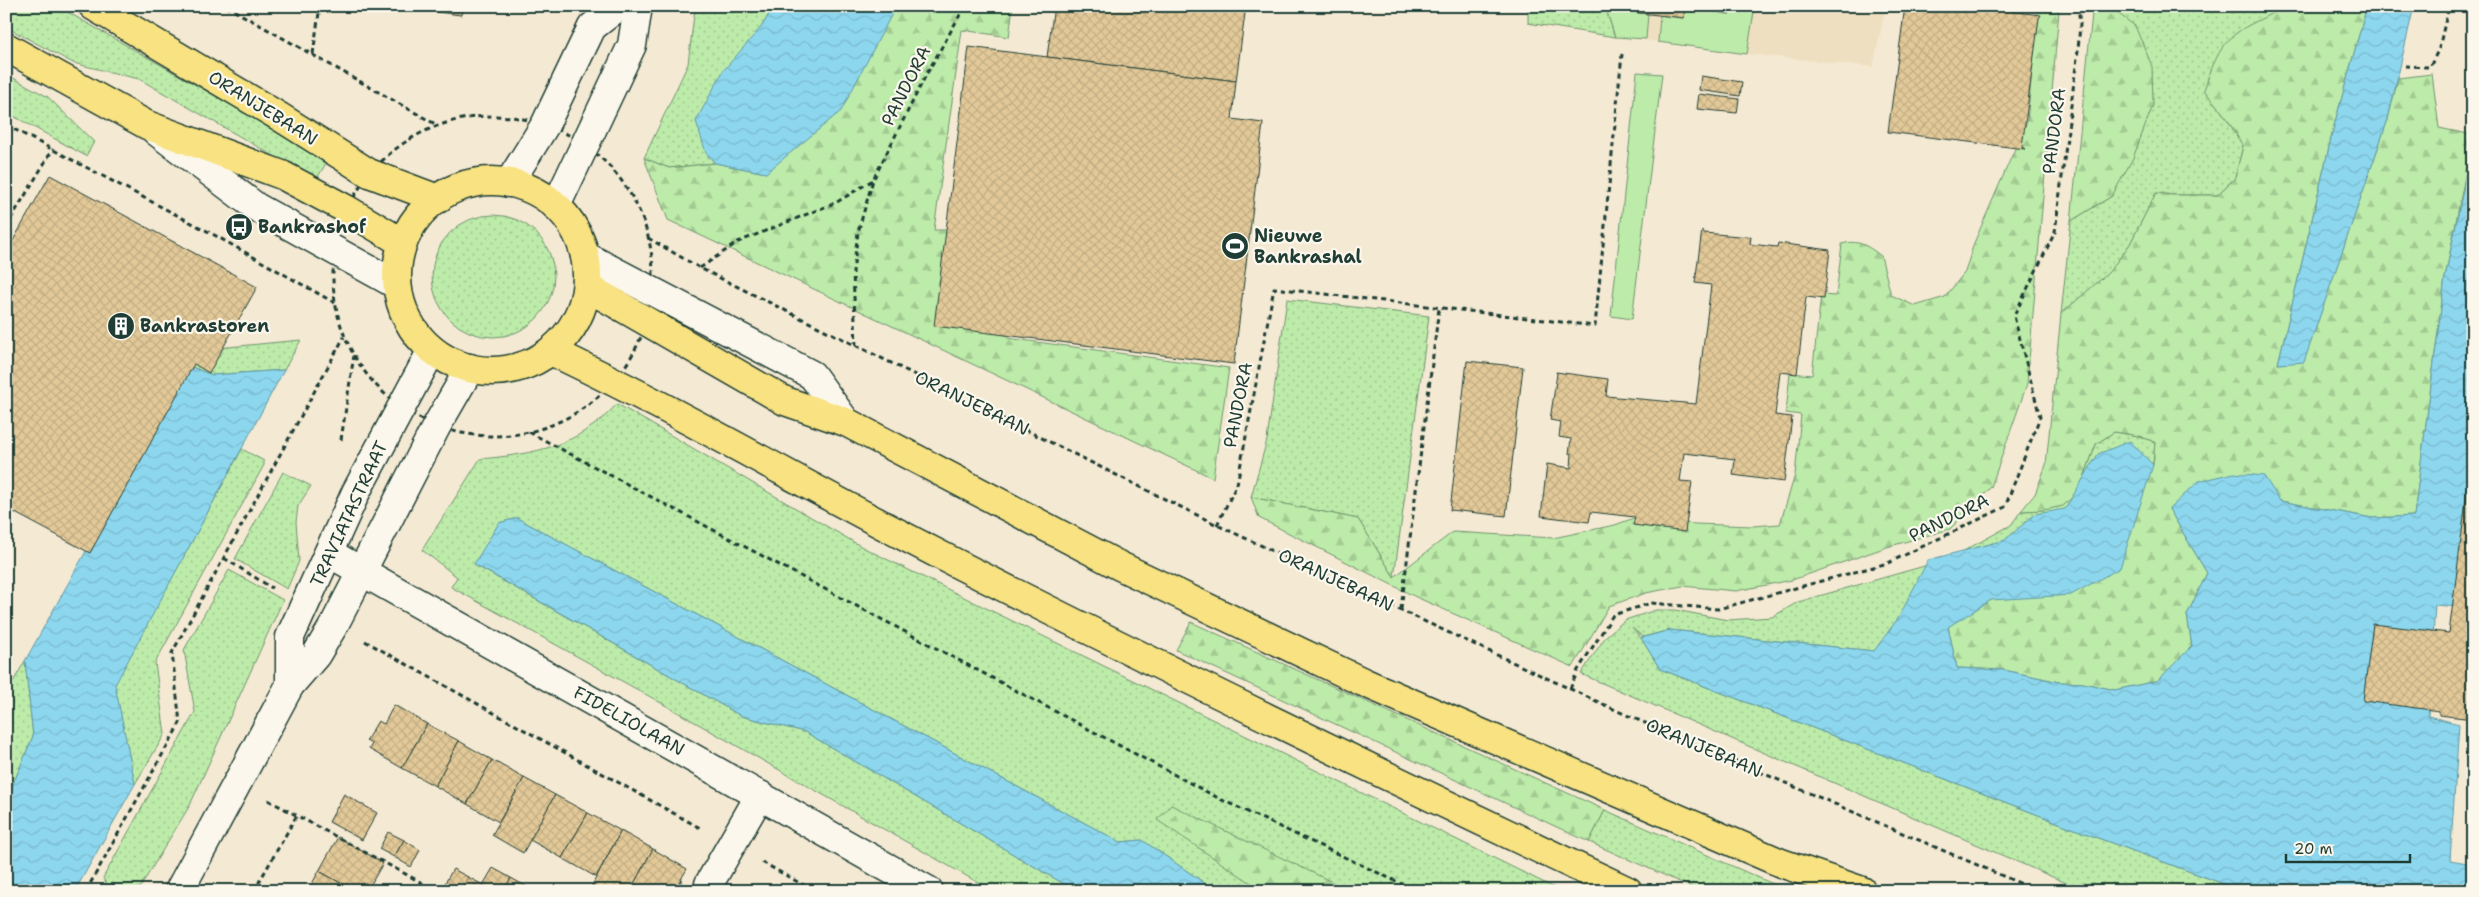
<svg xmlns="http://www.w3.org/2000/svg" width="2479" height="897" viewBox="0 0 2479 897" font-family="'Shantell Sans',sans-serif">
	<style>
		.built { fill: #efdfc1 }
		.grass { fill: url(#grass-dots); stroke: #6e946e }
		.forest { fill: url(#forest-firs); stroke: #6e946e }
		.garden { fill: #bdeba9; stroke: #6e946e }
		.water { fill: url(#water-waves); stroke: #6199a4 }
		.building { fill: url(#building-cross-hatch); stroke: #1f3d34 }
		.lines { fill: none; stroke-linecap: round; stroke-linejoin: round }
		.minor-casing { stroke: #1f3d34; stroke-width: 31 }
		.major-casing { stroke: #1f3d34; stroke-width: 31 }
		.path { stroke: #1f3d34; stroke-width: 3; stroke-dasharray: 5 4; stroke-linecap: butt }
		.minor { stroke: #fbf7ec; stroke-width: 28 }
		.major { stroke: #f8e281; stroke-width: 28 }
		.labels { text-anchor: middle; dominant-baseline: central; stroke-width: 4.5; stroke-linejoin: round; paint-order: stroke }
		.street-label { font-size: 18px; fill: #1f3d34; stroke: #fbf7ec }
		.poi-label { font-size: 18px; font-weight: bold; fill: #1f3d34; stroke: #fbf7ec; text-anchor: start }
	</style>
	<defs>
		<pattern id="grass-dots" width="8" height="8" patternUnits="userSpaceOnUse" patternTransform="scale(1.25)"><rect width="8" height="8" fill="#bdeba9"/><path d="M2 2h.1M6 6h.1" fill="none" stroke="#a2ca92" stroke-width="1.8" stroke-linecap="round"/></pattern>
		<pattern id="forest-firs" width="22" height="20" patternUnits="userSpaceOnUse" patternTransform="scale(1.25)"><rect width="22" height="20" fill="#bdeba9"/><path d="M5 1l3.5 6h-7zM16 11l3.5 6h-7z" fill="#a2ca92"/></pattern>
		<pattern id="water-waves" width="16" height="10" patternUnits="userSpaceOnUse" patternTransform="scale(1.25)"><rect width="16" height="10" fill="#8dd7ee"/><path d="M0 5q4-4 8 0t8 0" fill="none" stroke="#79b9cd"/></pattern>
		<pattern id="building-cross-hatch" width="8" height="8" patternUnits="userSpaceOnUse" patternTransform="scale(1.25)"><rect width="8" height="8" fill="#e3c998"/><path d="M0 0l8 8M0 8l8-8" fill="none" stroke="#c2ae84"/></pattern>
	</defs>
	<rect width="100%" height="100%" fill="#f4e9d3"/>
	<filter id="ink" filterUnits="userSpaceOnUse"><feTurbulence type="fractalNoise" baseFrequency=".02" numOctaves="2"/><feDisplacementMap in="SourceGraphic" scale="10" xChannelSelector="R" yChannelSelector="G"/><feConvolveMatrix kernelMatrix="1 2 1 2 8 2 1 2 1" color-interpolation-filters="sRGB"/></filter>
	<g filter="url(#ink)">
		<path class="built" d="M1528,6h358l-13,61 -126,-13 -214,-29 -5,-2z"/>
		<g class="grass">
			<path d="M6,6h51l271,154 -12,20 -177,-101 -66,-16 -67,-36z"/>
			<path d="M697,6h77l-12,20 -56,127 9,10 -46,5 -25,-10 44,-94 6,-49z"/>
			<path d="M1528,6h77l10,31 -87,-14z"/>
			<path d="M2108,6h174l-10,8 -68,76 22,27 17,29 -8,32 -18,17h-44l-17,-2 -26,51 -21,29 -48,41 10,-93 41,-25 4,-186z"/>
			<path d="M6,74l42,23 46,45 -8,14 -80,-44z"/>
			<circle cx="493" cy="276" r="61"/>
			<path d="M1287,299l142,17 -35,261 -36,-58 -107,-22 16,-57z"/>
			<path d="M301,340l-17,30 -72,5 -23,-9 8,-16z"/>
			<path d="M617,404l247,144 697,343h-345l-74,-51 -22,2 -603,-324 -18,5 -24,42 266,151 64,16 271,159h-83l-353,-200 -189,-104 6,-10 -35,-27 58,-91c55,-5 99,-13 137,-55z"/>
			<path d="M2114,432l25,4 16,6 -2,23 -279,186 -204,-21 -27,7 -11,-9 9,10 19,31 438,169 145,53h-158l-504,-217 25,-38 19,-16 31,-10h19l53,10 44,-3 26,-15 151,-43 62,-34 10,-14 23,-1 35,-19 17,-47z"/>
			<path d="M242,449l22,12v4l-109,198 10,71 -30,50 -21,-99z"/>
			<path d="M283,472l28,14 -13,20 -2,16 3,39 -12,28 -52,-30z"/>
			<path d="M229,570l54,30 -93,205 -52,86h-28l-7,-13 92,-166 -11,-62z"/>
			<path d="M25,661l8,75 -27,65v-107z"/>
			<path d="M1605,810l184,81h-89l-111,-49z"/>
		</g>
		<g class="forest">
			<path d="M896,6h117l-4,31 -47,-7 -28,200h48l42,5 -17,103 222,30 -16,110 -545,-258 -24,-62 25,10 46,-5 51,10z"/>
			<path d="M2028,6l31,4 -32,374 -36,103 -41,42 -63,18 -95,33 -56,11 -54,-5 -36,7 -37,13 -36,61 -157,-70 -157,-79 -8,-21 107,22 36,58 59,-45 100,6 62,-13 19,-7 61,6 58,2 27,-2 15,-49 6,-60 -15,-2 4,-40 22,2 9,-80 15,1 6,-52c16,-5 26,2 39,12l10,39 24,11 30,-9 20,-25 9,-29 53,-122 11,-113z"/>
			<path d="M2090,6h18l27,20 17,40 1,39 -20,53 -21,38 -41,25 21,-207z"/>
			<path d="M2282,6h85l-33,120 -56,238 26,-3 84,-242 10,-41 34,-4 7,54 34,7 -28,143 -31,238 -42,2 -92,-17 -111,8 38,64 -20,42 5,31 -35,35 -42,9 -32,-7 -24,-1 -55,-12 -47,-2 -9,-42 205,-161 2,-23 -16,-6 -25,-4 -18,12 -17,47 -16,15 -19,4 -23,1 14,-17 11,-29 15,-151 48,-42 21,-28 26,-51 17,2h44l18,-17 8,-32 -17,-29 -22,-27c7,-20 13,-41 30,-55 14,-12 34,-17 48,-29z"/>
			<path d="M1191,622l414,188 -16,32 -413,-192z"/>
			<path d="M1171,805l180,86h-88l-106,-71z"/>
		</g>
		<g class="garden">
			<path d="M1605,6h28v6l15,2 -2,25 -31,-2z"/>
			<path d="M1755,6l-8,48 -89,-12 2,-27 23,3 2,-10z"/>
			<path d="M1637,72l25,2 -30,245 -21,-3z"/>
		</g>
		<g class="water">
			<path d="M774,6h122l-55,105 -75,62 -51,-10 -9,-10 -10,-32 27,-50 39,-45z"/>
			<path d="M2367,6h47l-26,113 -84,243 -26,2 56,-238z"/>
			<path d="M2473,141v326l-15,140 -23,-2 -7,111 31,8 -9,136 23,4v27h-230l-145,-53 -438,-169 -19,-31 29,-8 204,21 25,-34 29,-57 77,-20 30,-26 30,-5 33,-55 32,-13 23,24 -33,103 -49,27 -80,5 -43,27 9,41 47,2 55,12 24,1 32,7 42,-9 35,-35 -5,-31 20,-42 -38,-64 30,-28 35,-8 30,3 16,25 92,17 42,-2 31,-238z"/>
			<path d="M189,366l23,9 72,-5 -169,315 20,99 -60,107h-69v-90l27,-65 -8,-75z"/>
			<path d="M517,518l603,324 22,-2 74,51h-140l-271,-159 -64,-16 -267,-152 25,-41z"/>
		</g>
		<g class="building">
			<path d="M388,6h74l-1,9z"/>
			<path d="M1054,6h192l-10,75 -189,-24z"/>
			<path d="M1633,6h98l-1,8 -45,-6 -1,10 -52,-6z"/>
			<path d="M1905,6h62l74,9 -2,3 -17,129 3,2 -137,-17z"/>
			<path d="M969,47l267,34 -4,38 31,4 -29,241 -300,-38z"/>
			<path d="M1701,76l41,6 -2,14 -41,-6z"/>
			<path d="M1699,94l40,5 -2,14 -40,-4z"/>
			<path d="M50,175l207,112 -48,86 -15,-9 -104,189 -84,-45v-225l5,-9 -5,-3v-18z"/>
			<path d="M1702,230l2,3 47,4 -1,7 27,3 1,-4 52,7 -6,49 -18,-2 -9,77 -17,-2 -5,43 17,2 -8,65 -51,-7 2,-16 -51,-6 -4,28 12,1 -7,50 -52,-7 2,-8 -44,-5 -2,10 -48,-6 6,-52 24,4 1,-15 -3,1 2,-15 -12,-2 2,-15 -11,-2 7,-46 -1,-2 52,7 -2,17 90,8 15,-119 -16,-2z"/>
			<path d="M1467,361l56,6 -17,149 -56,-6z"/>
			<path d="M2473,446v273l-34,-4v-4l-76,-10 10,-77 76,9z"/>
			<path d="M394,705l33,19 -25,44 -33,-19 3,-5 -6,-3 12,-20 6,3z"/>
			<path d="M427,724l32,17 -24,45 -33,-18z"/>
			<path d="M459,741l33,19 -25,44 -32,-18z"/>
			<path d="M492,760l32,18 -25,44 -32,-18z"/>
			<path d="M524,778l31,17 -32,58 -31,-18z"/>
			<path d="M344,794l33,19 -15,27 -33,-18z"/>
			<path d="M555,795l33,18 -26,45 -32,-18z"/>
			<path d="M588,813l33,18 -25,46 -34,-19z"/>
			<path d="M621,831l32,18 -23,42h-41z"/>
			<path d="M388,832l16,8 -10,17 -15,-8z"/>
			<path d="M338,837l45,26 -16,28h-12l-36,-20z"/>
			<path d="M404,840l16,10 -9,17 -17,-10z"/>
			<path d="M653,849l34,20 -6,10 -6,12h-45z"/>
			<path d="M493,868l18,10 -7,13h-43l7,-14 15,8z"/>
			<path d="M453,869l15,8 -7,14h-8l-9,-6z"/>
			<path d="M319,871l36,20h-47z"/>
			<path d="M511,878l16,9 -1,4h-22z"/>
			<path d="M681,879v4l14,7 1,-3v4h-21z"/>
		</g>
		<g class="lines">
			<g class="minor-casing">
				<g id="minor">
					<path d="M156,131l100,76 141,78"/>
					<path d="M509,183l36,-58 47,-98 27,-21"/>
					<path d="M556,206l76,-161 6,-39"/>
					<path d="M585,256l227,119 34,47"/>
					<path d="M329,553l600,338"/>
					<path d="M290,685v-48l66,-145 76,-142"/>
					<path d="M709,884l51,-89"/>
					<path d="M179,891l111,-206 26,-30 18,-30 102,-198 34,-59"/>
				</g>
			</g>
			<g class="major-casing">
				<g id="major">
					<path d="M93,6l187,111 89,56 69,26"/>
					<path d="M6,47l141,78 135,50 64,34 57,34"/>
					<circle cx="492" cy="276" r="95"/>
					<path d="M587,287l198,114 61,21 274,144 243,116 418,181 81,28"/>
					<path d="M551,351c133,63 260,138 391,205 227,116 456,226 686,335"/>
				</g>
			</g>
			<g class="path">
				<path d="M226,6l211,119"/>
				<path d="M313,54l7,-48"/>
				<path d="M2405,66l25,1 9,-19 10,-42"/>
				<circle cx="493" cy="276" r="160"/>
				<path d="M6,125l203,107 126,71"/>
				<path d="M6,227l47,-78"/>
				<path d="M648,238l52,30 517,257 405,188 416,178"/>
				<path d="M700,268l38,-26 99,-40 36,-22"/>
				<path d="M856,346l-3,-74 5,-40 15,-52 53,-105 39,-69"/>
				<path d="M529,432l693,368 195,91"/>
				<path d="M341,440l13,-85"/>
				<path d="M1217,525l20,-41 37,-196 321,38 27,-272"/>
				<path d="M224,558l48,30"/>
				<path d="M1401,609l38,-301"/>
				<path d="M365,641l335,187"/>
				<path d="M1570,689l8,-19 35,-55 38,-12 67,6 170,-46 117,-56 35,-90 -26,-101 41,-84 23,-182 2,-26 -2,-18"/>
				<path d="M268,800l169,91"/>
				<path d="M762,862l52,29"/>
				<path d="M86,891l94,-168 -8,-70 172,-316"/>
				<path d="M254,891l43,-76"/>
			</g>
			<use href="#minor" class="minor"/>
			<use href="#major" class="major"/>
		</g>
	</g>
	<defs>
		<g id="bus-disc" transform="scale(1.4375)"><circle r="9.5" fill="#1f3d34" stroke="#fbf7ec"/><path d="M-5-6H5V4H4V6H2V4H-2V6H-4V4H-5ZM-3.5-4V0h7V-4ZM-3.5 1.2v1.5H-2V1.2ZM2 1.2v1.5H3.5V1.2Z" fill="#fff"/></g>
		<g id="stadium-disc" transform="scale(1.4375)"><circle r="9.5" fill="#1f3d34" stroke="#fbf7ec"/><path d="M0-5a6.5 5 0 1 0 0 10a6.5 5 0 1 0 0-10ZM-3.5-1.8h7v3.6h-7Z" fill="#fff"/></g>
		<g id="building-disc" transform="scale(1.4375)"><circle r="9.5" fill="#1f3d34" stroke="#fbf7ec"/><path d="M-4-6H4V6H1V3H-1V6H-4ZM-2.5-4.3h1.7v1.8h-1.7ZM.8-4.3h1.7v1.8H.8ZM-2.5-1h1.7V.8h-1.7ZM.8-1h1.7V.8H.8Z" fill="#fff"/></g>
	</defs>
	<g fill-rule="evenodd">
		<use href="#bus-disc" x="239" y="227"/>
		<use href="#stadium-disc" x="1235" y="246"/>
		<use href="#building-disc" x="121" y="326"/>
	</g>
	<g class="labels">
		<g class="street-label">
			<text transform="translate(906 86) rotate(-63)">PANDORA</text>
			<text transform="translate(263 108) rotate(32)">ORANJEBAAN</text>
			<text transform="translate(2054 131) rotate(-83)">PANDORA</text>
			<text transform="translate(972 403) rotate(26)">ORANJEBAAN</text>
			<text transform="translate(1238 405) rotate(-79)">PANDORA</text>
			<text transform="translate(349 514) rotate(-65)">TRAVIATASTRAAT</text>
			<text transform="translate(1949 518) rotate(-26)">PANDORA</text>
			<text transform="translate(1336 580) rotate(25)">ORANJEBAAN</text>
			<text transform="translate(629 721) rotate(29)">FIDELIOLAAN</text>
			<text transform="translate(1704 748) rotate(23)">ORANJEBAAN</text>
		</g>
		<g class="poi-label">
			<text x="258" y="227">Bankrashof</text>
			<text x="1254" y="236">Nieuwe<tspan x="1254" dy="21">Bankrashal</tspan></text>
			<text x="140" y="326">Bankrastoren</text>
		</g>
	</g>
	<rect width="2479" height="897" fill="none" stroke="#fbf7ec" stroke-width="25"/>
	<rect x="12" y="12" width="2454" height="872" fill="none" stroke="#1f3d34" stroke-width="2" filter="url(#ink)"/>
	<path d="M2286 854v8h124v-8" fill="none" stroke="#1f3d34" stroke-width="2.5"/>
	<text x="2294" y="854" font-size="15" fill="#1f3d34" stroke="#fbf7ec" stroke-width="4" paint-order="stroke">20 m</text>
</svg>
